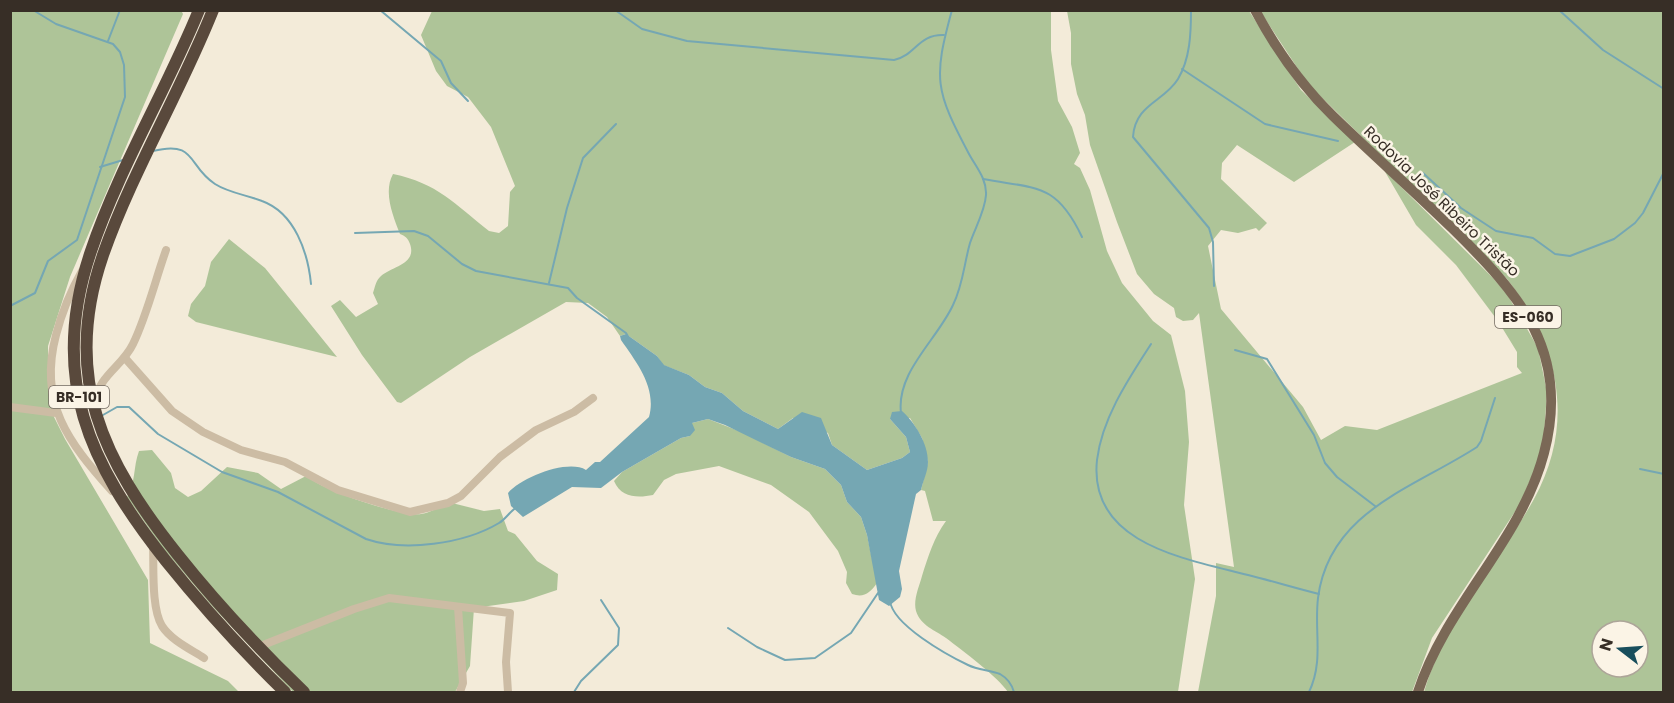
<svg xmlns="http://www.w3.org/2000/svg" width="1674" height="703" viewBox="0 0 1674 703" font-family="Poppins,sans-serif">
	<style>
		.green { fill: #aec498; fill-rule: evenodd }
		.water { fill: #75a7b3 }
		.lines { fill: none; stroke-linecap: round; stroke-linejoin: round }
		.stream { stroke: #75a7b3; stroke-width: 2 }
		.minor { stroke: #ccbca4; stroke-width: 8 }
		.major { stroke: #7a6856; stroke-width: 10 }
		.highway { stroke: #59493c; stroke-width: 12 }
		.labels { text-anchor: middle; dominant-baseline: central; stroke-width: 5; stroke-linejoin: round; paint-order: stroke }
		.shield { fill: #fbf4e6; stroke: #726960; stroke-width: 1.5 }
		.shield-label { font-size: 14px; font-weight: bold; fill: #372e26 }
		.street-label { font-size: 15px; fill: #372e26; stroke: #fbf4e6 }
	</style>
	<rect width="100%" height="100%" fill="#f3ebd9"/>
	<g class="green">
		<path d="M181,10l2,4 -113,263 -22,69v44l6,27 11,22 83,141 2,63 78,38 11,11h-228l-1,-681z"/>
		<path d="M432,11h619v39l7,51 14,26 8,26 -6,11 6,4 10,22 17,61 15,32 31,38 18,14 14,56 4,51 -5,63 11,74 -17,113h-170c-10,-15 -45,-41 -62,-54 -11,-8 -25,-12 -30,-27 -3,-11 3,-24 6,-35 6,-19 12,-39 24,-55h-13l-8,-30 -4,-1 7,-28 -6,-24 -12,-20 -20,1 16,18 4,15 -8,6 -35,12 -35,-25 -4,-12 -35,-15 -15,11 -35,-18 -21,-18 -17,-6 -16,-12 -26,-10 -6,-9 -31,-22 -6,2 -13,-19 -19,-14 -22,-1 -96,55 -69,46 -4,-1 -35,-47 -31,-49 9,-6 16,17 22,-13 -5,-11c2,-6 3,-13 8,-17 12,-10 36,-12 29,-32 -2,-6 -5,-8 -10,-10 -7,-18 -17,-42 -7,-60 44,9 62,30 96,57l10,2 9,-7 2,-34 5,-6 -24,-59 -23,-30 -21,-11 -11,-15 -15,-36z"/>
		<path d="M1067,11h182l52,79 54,52 -61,40 -57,-37 -15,18 -1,16 46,44 -8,8 -3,-3 -18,5 -17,-3 -13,16 13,63 82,98 18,33 24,-14 32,4 145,-57 -5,-6v-15l-19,-31 -42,-56 -40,-40 -32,-55 108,107 15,17 31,54 9,44 -4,58 -23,54 -88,134 -20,54h-214l18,-96v-33l18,4 -35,-254 -6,7 -10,1 -7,-4 -2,-9 -20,-14 -17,-20 -20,-52 -27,-77 -5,-30 -8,-21 -6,-30v-31z"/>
		<path d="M1260,11h403v681h-239c21,-72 74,-128 110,-193 42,-76 25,-154 -27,-220l-199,-195zM1602,631h36v36h-36z"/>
		<path d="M229,239l36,29 72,89 -141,-35 -8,-6 3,-12 14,-18 6,-24z"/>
		<path d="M708,419l36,14 47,24 34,12 16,16 6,17 14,15 6,18 10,48c-7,10 -13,15 -25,11l-6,-11 1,-11 -9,-21 -29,-39 -38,-27 -52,-19 -43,8 -12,6 -11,15c-15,3 -32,3 -39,-14l8,-9 59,-34 9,-2 2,-13z"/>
		<path d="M152,450l19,23 4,15 13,9 13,-6 26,-24 31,6 23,16 25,-13c19,15 83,36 107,38 13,2 24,-6 35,-12l36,9 16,-2 8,22 7,3 22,27 21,13 -1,16 -33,11 -50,7 -4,58 -15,26h-162l-82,-87 -49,-58 -35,-50c9,-15 6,-30 12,-46z"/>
	</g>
	<path class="water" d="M626,334l31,22 7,9 25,10 16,12 17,6 21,18 35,18 24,-17 19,6 11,27 35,25 35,-12 8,-6 -4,-15 -16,-18 2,-7 10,-1c13,12 26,32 26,51 0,9 -5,19 -7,28l-5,4 -17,77 3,18 -2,8 -11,9 -10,-6 -12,-65 -6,-18 -14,-15 -6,-17 -16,-16 -34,-12 -66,-32 -17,-6 -16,4 3,7 -5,6 -9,2 -59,34 -21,16 -29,-1 -49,30 -12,-11 -3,-13c14,-16 60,-34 78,-23l9,-8h5l49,-45c8,-29 -12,-54 -28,-77l-1,-4z"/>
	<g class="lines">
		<g class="stream">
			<path d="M380,10l61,51 10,22 17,18"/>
			<path d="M615,10l27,19 45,12 207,19c22,-5 24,-26 50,-25"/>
			<path d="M1191,10c0,24 -1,49 -13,69 -14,23 -43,25 -45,58l76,91 4,14 1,44"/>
			<path d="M1559,10l44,40 61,39"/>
			<path d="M108,41l12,-31"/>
			<path d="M1182,69l83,55 73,17"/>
			<path d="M153,151c44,-11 34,15 62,33 14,9 32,11 47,17 33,12 46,52 49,83"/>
			<path d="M100,167l23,-7"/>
			<path d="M1423,173l38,35 35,23 37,7 22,16 15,2 44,-17 21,-16 8,-10 21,-41"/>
			<path d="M983,179c53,10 73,3 99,58"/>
			<path d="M355,233l59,-2 14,5 34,28 14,7 92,17 9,10 49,35 4,7"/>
			<path d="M549,283l18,-75 16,-50 33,-34"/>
			<path d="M10,306l25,-13 13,-32 29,-21 48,-143 -1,-32 -4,-13 -7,-8 -57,-20 -23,-14"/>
			<path d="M1151,344c-22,34 -49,74 -54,116 -9,84 89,99 151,115 24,6 47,13 71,19"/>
			<path d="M1235,350l32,9 47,76 11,28 12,14 38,29"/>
			<path d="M901,413c-5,-41 36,-73 52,-108 10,-20 11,-41 17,-62 5,-15 15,-32 16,-48 1,-16 -10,-28 -17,-41 -34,-64 -36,-75 -17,-144"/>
			<path d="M103,415l14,-8h12l29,27 64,38 56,20 88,47c38,13 98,5 133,-16 7,-4 11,-12 18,-16"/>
			<path d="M1640,469l24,5"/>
			<path d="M890,601c3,24 57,54 78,64 10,5 22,5 32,9 7,4 12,11 14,18"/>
			<path d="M728,628l29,19 28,13 30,-2 36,-25 27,-40"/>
			<path d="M574,692l7,-11 37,-36 1,-17 -18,-28"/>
			<path d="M1309,692c15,-31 5,-61 9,-94 11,-87 96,-110 159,-151l4,-6 14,-43"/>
		</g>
		<g class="minor">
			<path d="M82,271c-12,21 -20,41 -26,64 -18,68 12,107 56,156"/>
			<path d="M125,358l47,53 31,21 38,18 44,12 53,28 72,22 38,-9 13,-7 39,-39 36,-27 38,-18 19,-14"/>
			<path d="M95,402c4,-27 27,-35 38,-58 14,-29 22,-63 33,-94"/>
			<path d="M10,407l46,6"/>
			<path d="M153,545c1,21 -2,63 9,81 9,14 28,23 42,32"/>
			<path d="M458,607l5,76 -3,9"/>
			<path d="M258,647l96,-38 35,-11 121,15 -4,49 2,30"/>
		</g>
		<path class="major" d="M1255,10c21,39 47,76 78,106 39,38 80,74 119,112 67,66 119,123 92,225 -23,88 -98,152 -126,239"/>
		<g class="highway">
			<path d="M199,10c-33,81 -80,158 -108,241 -43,126 -2,213 75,310 37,46 77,90 119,131"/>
			<path d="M213,10c-33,83 -80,160 -110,245 -42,122 0,206 75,300 39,49 81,94 126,137"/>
		</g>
	</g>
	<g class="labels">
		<g class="shield">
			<rect x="1495" y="306" width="66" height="22" rx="4.5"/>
			<rect x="49" y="386" width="60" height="22" rx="4.5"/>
		</g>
		<g class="shield-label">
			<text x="1528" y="317">ES-060</text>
			<text x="79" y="397">BR-101</text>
		</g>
		<g class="street-label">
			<text transform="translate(1442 201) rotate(44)">Rodovia José Ribeiro Tristão</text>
		</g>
	</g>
	<rect width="1674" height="703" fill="none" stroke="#372e26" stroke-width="24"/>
	<g transform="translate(1620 649) rotate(287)"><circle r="28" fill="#fbf4e6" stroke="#ada599" stroke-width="1.5"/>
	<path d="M0-4.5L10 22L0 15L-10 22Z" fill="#184e5c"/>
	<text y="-9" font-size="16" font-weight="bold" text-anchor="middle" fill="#372e26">N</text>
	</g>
</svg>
